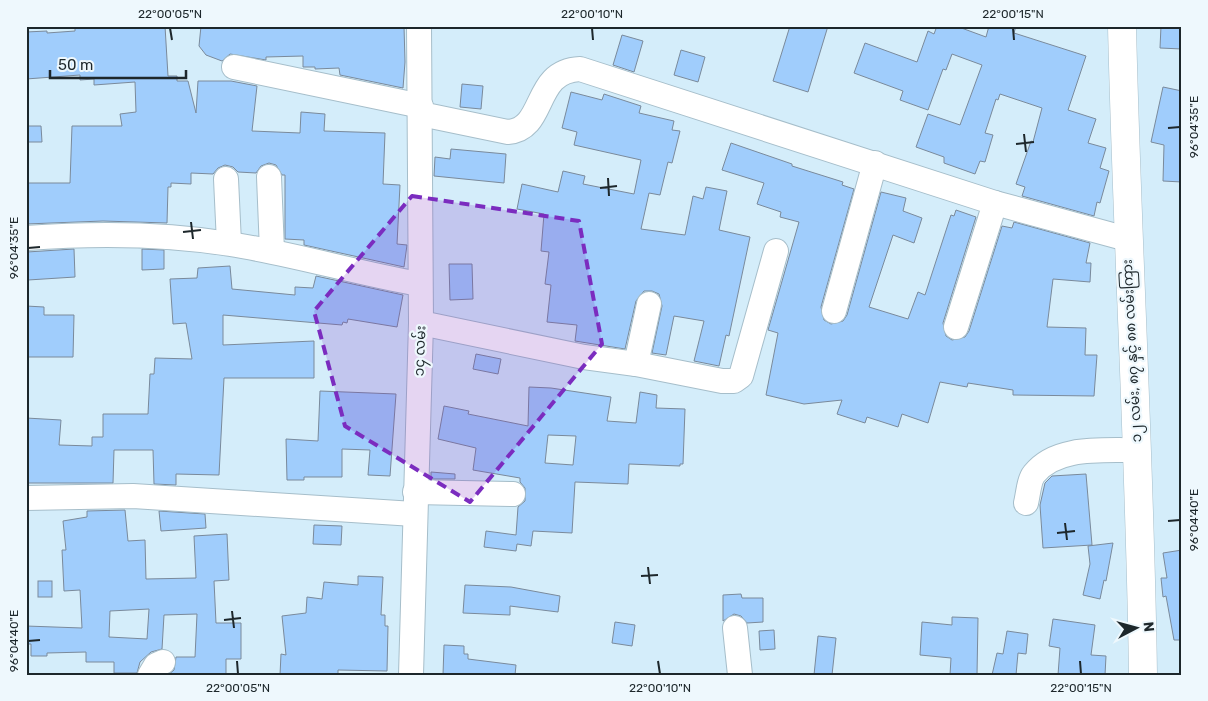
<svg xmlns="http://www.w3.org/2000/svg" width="1208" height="701" viewBox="0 0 1208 701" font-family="Rubik,'Noto Sans Myanmar',sans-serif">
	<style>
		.building { fill: #a0cdfc; stroke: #7a8a9b; fill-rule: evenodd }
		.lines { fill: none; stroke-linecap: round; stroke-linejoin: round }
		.minor-casing { stroke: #a6beca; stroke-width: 26 }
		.major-casing { stroke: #a6beca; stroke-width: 29 }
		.minor { stroke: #fff; stroke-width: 24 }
		.major { stroke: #fff; stroke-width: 28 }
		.marked { fill: #7b2cbf; fill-opacity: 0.2; stroke: #7b2cbf; stroke-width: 4; stroke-dasharray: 10 6; stroke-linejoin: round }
		.ticks { fill: none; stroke: #1d272b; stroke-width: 2 }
		.labels { text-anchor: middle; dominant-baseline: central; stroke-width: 4.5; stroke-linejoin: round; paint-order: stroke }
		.street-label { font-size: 14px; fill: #1d272b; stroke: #eef8fd }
		.neatline { fill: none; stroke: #1d272b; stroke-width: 2 }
		.ticks-label { font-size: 12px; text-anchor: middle; fill: #1d272b }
	</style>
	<rect width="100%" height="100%" fill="#d4edfa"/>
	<g class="building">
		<path d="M75,26h20v2l70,-2 3,50h9v5h11l8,32 2,-32h33l26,5 -5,45 48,2 1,-21 24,2 -1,17 61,2 -2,51 17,1 -3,59 10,1 -3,22 -100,-22v-5l-19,-1v-64h-3l-6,-10 -7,-2 -8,3 -5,7 -18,-1 -5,-5 -8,-2 -7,3 -5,6 -22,-1v11l-20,-1v4h-3l-1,36 -64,-2 -77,3v-41h44l2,-57h50l-2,-12 16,-2 -1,-30 -41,3v-6l-14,1v-5l-54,4v-47l21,-1v2l28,-2z"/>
		<path d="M201,26h203l1,36 -2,26 -63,-13 -1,-7 -24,1v-2h-12v-11l-37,1v3l-36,-6 -8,7 -16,-6 -7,-9z"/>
		<path d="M790,26h38l-20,66 -35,-11z"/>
		<path d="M937,26h19l30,11 3,-11h27l-2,7 72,23 -18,54 28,9 -8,24 18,5 -6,20 9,3 -9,32 -3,-1 -3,14 -72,-20 3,-9 -9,-3 15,-43 2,1 9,-34 -42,-14 -2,6 -2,-1 -11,34 8,2 -8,27 -5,-1 -5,13 -31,-11v-6l-28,-10 12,-33 32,11 22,-60 -30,-11 -6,16 -3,-1 -15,41 -28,-10 3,-9 -49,-18 11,-30 52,19 11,-31 6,3z"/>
		<path d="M1161,26h21v23l-22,-1z"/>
		<path d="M622,35l21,6 -9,31 -21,-7z"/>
		<path d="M681,50l24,7 -7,25 -24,-7z"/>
		<path d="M462,84l21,2 -2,23 -21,-2z"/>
		<path d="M1163,87l19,4v91l-19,-1 1,-36 -13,-3z"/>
		<path d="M571,92l31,8 2,-6 37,12 -2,7 35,8 -2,9 8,1 -8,32 -4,-1 -8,33 -11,-2 -8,36 44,6 8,-39 10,3 3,-12 21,4 -8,39 31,7 -21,99 -3,-1 -7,31 -25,-5 10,-40 -30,-5 -8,39 -14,-2 10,-47 -3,-12 -7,-3h-8l-8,10 -11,48 -50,-8 2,-16 -30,-3 4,-37 -6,-1 4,-32 -8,-1 3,-37 -27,-5 5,-25 36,8 5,-21 22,5 -2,8 51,10 7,-34 -67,-15 3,-13 -15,-4z"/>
		<path d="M26,126h15l1,16h-16z"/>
		<path d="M731,143l61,21v2l51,16 -1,3 12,4 -33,118 3,13 7,4 12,-3 4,-6 34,-123 25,6 -3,13 19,7 -8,25 -21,-8 -24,72 39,12 10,-27 7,3 26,-80 3,1 2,-6 20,7 -33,106 3,13 6,4 13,-3 4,-6 33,-105 10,2 2,-6 76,21 -4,20h5l-1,19 -37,-3 -6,48 39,1 -1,27h12l-3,41 -81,-1v-5l-45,-7 -1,4 -27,-5 -12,41 -26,-9 -4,13 -31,-10 -2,6 -28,-9 5,-14 -38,4 -38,-9 12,-62 -10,-3 31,-108 -19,-5 1,-5 -24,-8 7,-21 -42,-13z"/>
		<path d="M451,149l55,5 -2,29 -70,-7 1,-19 15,2z"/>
		<path d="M74,249l1,28 -47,3 -1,-28z"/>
		<path d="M142,249l22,1v19l-22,1z"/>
		<path d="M449,264h23l1,35 -23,1z"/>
		<path d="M230,266l2,23 63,6v-8l18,1 3,-12 87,19 -6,32 -49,-8 -1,4 -4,-1 -1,3 -119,-10v30l91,-4v37h-90l-5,97 -43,-1v11l-22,-1 -1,-34h-39l-1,33h-87v-65l35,2 -2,25 33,1v-9h11v-23h45l2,-40h4l1,-16 37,1 -6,-36 -13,1 -3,-45 27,-1 1,-10z"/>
		<path d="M26,306l18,1v8h30l-1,42h-47z"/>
		<path d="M476,354l25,5 -3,15 -25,-5z"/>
		<path d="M529,387l22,1 60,9 -4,24 29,2 4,-31 17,3 -1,13 29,1 -2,55h-3v2l-51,-2 -1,20 -53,-2 -3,51 -39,-2 -2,15 -14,-2 -1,7 -32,-4 2,-16 30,4 2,-28 7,-6v-13l-5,-6v-4l-47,-8 3,-22 -38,-9 6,-33 25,5 -1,3 60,12zM548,435l28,1 -3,29 -28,-2z"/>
		<path d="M320,391l76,3 -6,82 -22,-1 2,-25 -28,-1v28h-38v3h-17l-1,-41 32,2z"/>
		<path d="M431,472l24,2v5h-24z"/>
		<path d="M1086,474l6,71 -49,3 -3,-43 5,-22 7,-7z"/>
		<path d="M125,510l3,31 17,-1 1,39 50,-1 -2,-42 33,-2 2,46 -15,1 2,42h25v36h-15v16h-58l6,-5 2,-13h19l2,-43 -33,1 -2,34 -11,3 -11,10 -3,11h-23v-11h-28v-10l-39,1v3h-16v-12h-5v-18l56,2 -2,-38 -16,1 -2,-41h4l-3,-29 24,-4v-6zM149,609l-2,30 -38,-2 1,-26z"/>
		<path d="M159,511l46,3 1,14 -45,3z"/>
		<path d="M314,525l28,1 -1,19 -28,-1z"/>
		<path d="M1113,543l-7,38 -2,-1 -4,19 -17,-4 7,-31 -2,-18z"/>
		<path d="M1182,550v90h-8l-8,-44 -3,1 -2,-19h6l-4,-25z"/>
		<path d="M358,576l25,1 -2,38h4v11h3l-1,45 -49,-1v5h-58l1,-21 5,1 -4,-39 24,-3 1,-16 15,2 2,-17 34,3z"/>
		<rect x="38" y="581" width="14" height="16"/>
		<path d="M465,585l46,2 49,9 -2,16 -48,-6v9l-47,-2z"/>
		<path d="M741,594l1,4h21v24l-16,1 -6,-7 -7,-2 -11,7v-26z"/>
		<path d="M952,617l26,1 -1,57h-27l1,-17 -31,-3 2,-33 30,3z"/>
		<path d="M1053,619l42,6 -4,30 15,1 -1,19h-47l2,-27 -11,-2z"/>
		<path d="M615,622l20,3 -3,21 -20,-3z"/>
		<path d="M774,630l1,19 -15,1 -1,-19z"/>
		<path d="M1007,631l21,3 -2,20 -8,-1 -2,22h-24l5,-22 6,1z"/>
		<path d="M818,636l18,2 -4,37h-18z"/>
		<path d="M444,645l20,1v8h4v5l48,6 -1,10h-72z"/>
	</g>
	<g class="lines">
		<g class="minor-casing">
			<g id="minor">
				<path d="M234,67l187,39"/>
				<path d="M421,114l87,18c39,-3 24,-61 72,-63l415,134 132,36"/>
				<path d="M269,177l3,74"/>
				<path d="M226,179l3,64"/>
				<path d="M26,238c69,-5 136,-5 204,6 64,10 126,29 189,40"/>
				<path d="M834,311l41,-148"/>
				<path d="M421,323l163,34 52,7 86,17h12l7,-5 35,-125"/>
				<path d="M956,327l39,-124"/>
				<path d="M636,364l13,-60"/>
				<path d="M415,492l98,2"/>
				<path d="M26,498l107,-2 281,18"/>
				<path d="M1026,503c2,-8 3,-23 8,-29 23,-29 70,-23 103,-24"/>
				<path d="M735,628l5,47"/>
				<path d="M150,675l6,-10 7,-3"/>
				<path d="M411,675l10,-352 -2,-297"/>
			</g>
		</g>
		<g class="major-casing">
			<path id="major" d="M1122,26c5,216 18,432 21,649"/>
		</g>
		<use href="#minor" class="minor"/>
		<use href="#major" class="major"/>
	</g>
	<path class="marked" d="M412,196l167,25 23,123 -132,158 -125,-76 -31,-115z"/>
	<path class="ticks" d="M170,28l2,12M592,28l1,12M1013,28l1,12M1168,128l12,-1M1024,134l2,18M1016,144l18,-2M608,178l1,18M600,188l17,-2M191,222l2,17M183,232l18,-2M28,248l12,-1M1168,521l12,-1M1065,523l2,17M1057,533l18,-2M648,567l2,17M641,576l17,-1M232,611l2,17M224,620l17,-2M28,641l12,-1M237,661l1,13M658,661l2,13M1080,661l1,13"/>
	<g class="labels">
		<g class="street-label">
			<text transform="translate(420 351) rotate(-88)">၁၄ လမ်း</text>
			<text transform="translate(1132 351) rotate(-93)">၁၂ လမ်း, ၈၇ နှင့် ၈၈ လမ်းကြား</text>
		</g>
	</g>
	<rect width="1208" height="701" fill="none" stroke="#eef8fd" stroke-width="55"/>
	<g transform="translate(1136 628) rotate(84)" stroke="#eef8fd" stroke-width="4" paint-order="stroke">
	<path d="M0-4L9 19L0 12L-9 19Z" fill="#1d272b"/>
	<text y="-8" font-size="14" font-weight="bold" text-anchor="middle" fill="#1d272b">N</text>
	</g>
	<path d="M50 70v8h136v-8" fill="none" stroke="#1d272b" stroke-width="2.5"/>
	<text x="58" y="70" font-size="15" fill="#1d272b" stroke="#eef8fd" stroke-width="4" paint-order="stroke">50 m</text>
	<rect x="28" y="28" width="1152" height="646" class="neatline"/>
	<g class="ticks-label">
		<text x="170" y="18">22°00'05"N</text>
		<text x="592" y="18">22°00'10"N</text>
		<text x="1013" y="18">22°00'15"N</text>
		<text transform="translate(1194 127) rotate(-90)" y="4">96°04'35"E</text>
		<text transform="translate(14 248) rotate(-90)" y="4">96°04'35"E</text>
		<text transform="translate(1194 520) rotate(-90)" y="4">96°04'40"E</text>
		<text transform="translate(14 641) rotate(-90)" y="4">96°04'40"E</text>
		<text x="238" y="692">22°00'05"N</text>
		<text x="660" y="692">22°00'10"N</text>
		<text x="1081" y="692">22°00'15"N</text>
	</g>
</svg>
